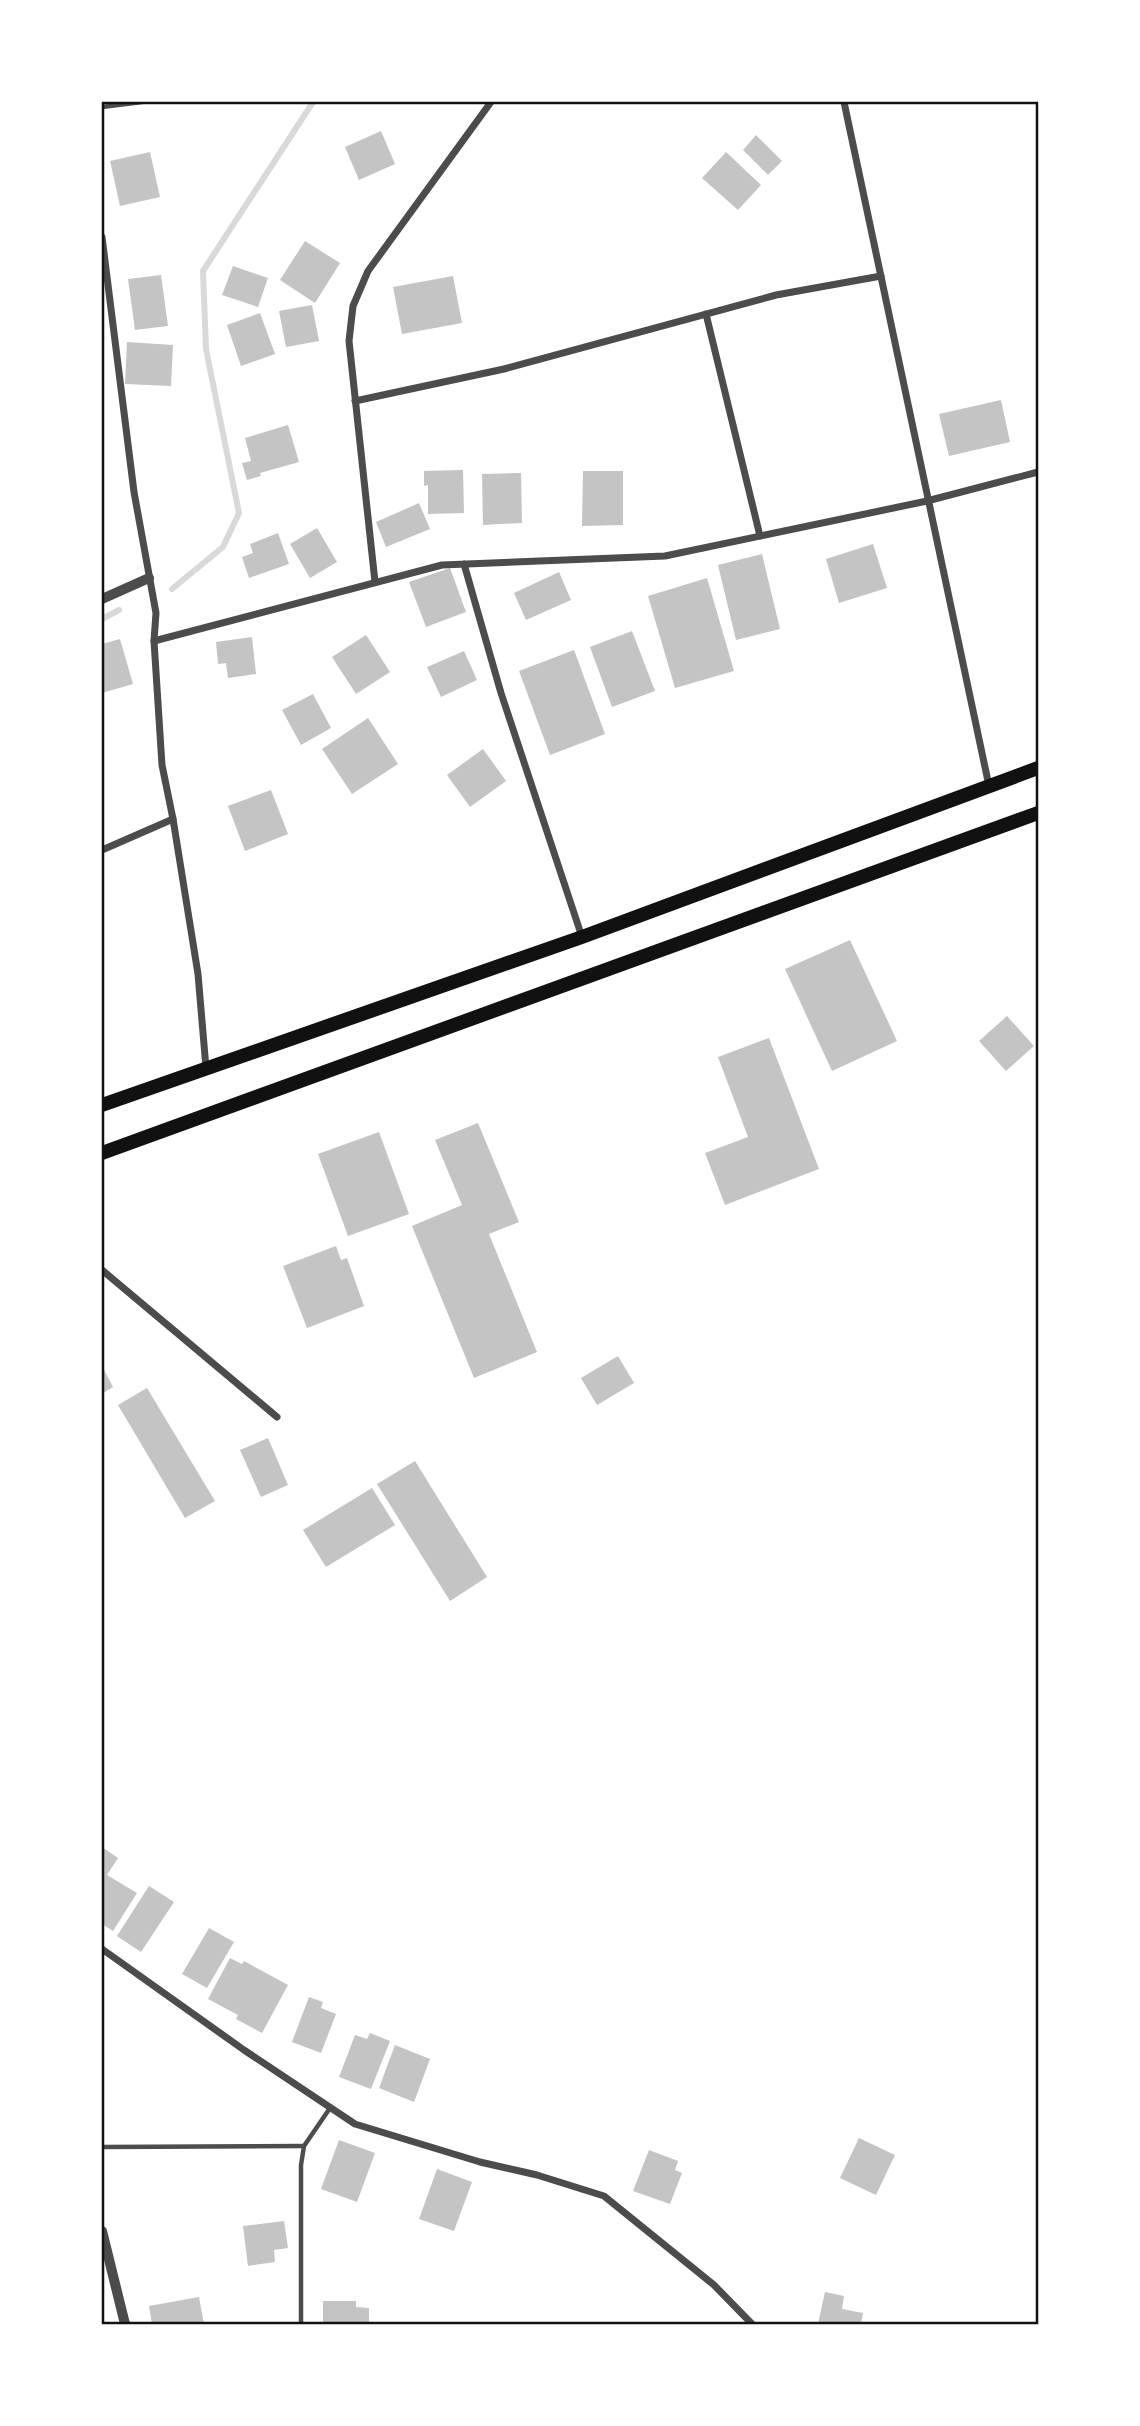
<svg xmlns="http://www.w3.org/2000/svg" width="1140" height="2426" viewBox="0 0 1140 2426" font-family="'Archivo Narrow',sans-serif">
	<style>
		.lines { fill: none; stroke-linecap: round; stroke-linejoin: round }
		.stream { stroke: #d9d9d9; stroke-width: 6 }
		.building { fill: #c4c4c4 }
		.service { stroke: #4c4c4c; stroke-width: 4.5 }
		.minor { stroke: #4c4c4c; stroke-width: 7 }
		.tertiary { stroke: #4c4c4c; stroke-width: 10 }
		.trunk { stroke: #111; stroke-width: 14 }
		.neatline { fill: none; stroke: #111; stroke-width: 2.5 }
	</style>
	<rect width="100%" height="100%" fill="#fff"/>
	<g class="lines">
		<g class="stream">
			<path d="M172,589l51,-42 16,-34 -33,-164 -3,-78 110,-169"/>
			<path d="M102,619l17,-9"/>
		</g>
	</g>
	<g class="building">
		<path d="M381,131l14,33 -36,16 -14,-33z"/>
		<path d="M756,135l26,26 -14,14 -25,-25z"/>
		<path d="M150,152l10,45 -40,9 -10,-45z"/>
		<path d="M726,152l35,33 -23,25 -36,-32z"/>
		<path d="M305,241l35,22 -25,40 -35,-23z"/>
		<path d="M233,266l35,12 -10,29 -36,-12z"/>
		<path d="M161,275l7,51 -33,4 -7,-51z"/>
		<path d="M453,276l9,47 -60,11 -9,-47z"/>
		<path d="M312,305l7,36 -33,6 -7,-36z"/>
		<path d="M260,313l15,41 -34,12 -14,-41z"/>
		<path d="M127,342l46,3 -2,41 -46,-2z"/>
		<path d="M1001,400l9,42 -61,14 -10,-42z"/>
		<path d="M288,425l11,37 -39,11 1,3 -14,4 -5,-17 9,-2 -6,-23z"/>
		<path d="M463,470l1,43 -36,1v-29l-4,1v-15z"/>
		<path d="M583,471h40v54l-41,1z"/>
		<path d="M521,473l1,50 -39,2 -1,-51z"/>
		<path d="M419,503l11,26 -44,18 -10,-25z"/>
		<path d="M317,528l20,34 -27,16 -20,-34z"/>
		<path d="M278,533l11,31 -40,14 -7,-21 11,-4 -3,-9z"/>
		<path d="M873,544l14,44 -48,15 -13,-44z"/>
		<path d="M762,554l18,75 -44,11 -18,-75z"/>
		<path d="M450,568l16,44 -40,15 -17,-45z"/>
		<path d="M559,572l12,28 -45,20 -12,-27z"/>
		<path d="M707,578l27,93 -59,17 -27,-92z"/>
		<path d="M632,631l23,60 -43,16 -22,-60z"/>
		<path d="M366,635l24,37 -34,22 -24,-37z"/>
		<path d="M252,637l4,37 -28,4 -2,-15 -8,1 -2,-22z"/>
		<path d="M120,639l13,45 -31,9v-49z"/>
		<path d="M574,650l31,84 -55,21 -31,-84z"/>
		<path d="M464,651l13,29 -36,17 -14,-30z"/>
		<path d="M313,694l18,34 -30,17 -19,-35z"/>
		<path d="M368,718l30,46 -46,30 -30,-45z"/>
		<path d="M483,749l23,32 -36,26 -23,-32z"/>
		<path d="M271,790l17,44 -43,17 -17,-45z"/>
		<path d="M850,940l47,101 -65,30 -47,-102z"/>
		<path d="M1007,1016l27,30 -28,25 -27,-30z"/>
		<path d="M769,1038l50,131 -94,36 -20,-52 43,-16 -30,-80z"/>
		<path d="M478,1123l41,99 -30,12 48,118 -63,26 -62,-152 50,-21 -27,-65z"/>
		<path d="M379,1132l30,82 -61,22 -30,-82z"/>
		<path d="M336,1246l5,14 6,-2 17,48 -57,22 -24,-62z"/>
		<path d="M618,1356l16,27 -37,22 -16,-27z"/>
		<path d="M102,1366l11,21 -11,7z"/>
		<path d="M147,1388l68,113 -30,17 -67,-113z"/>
		<path d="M268,1438l20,47 -27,12 -21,-47z"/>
		<path d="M415,1461l72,116 -37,24 -73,-117z"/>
		<path d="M372,1488l23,37 -69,42 -23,-37z"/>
		<path d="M102,1847l16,11 -11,17 30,18 -24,38 -11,-7z"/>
		<path d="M149,1886l25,16 -33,50 -24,-16z"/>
		<path d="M209,1928l25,14 -27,46 -25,-14z"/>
		<path d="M230,1958l12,6 2,-3 44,24 -26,48 -26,-14 2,-4 -30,-16z"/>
		<path d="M309,1997l14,5 -2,6 15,6 -15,39 -29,-11z"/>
		<path d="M370,2033l20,8 -19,48 -32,-12 16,-42 12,4z"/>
		<path d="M395,2045l35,14 -16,43 -35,-14z"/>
		<path d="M859,2138l36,17 -19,40 -36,-17z"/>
		<path d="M339,2140l36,13 -18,49 -36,-13z"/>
		<path d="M649,2150l29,11 -3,9 7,3 -12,31 -37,-13z"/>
		<path d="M437,2169l35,13 -18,49 -35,-12z"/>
		<path d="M284,2221l4,27 -14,2 1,12 -27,4 -5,-40z"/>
		<path d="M825,2292l19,4 -2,13 21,4 -2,11h-43z"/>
		<path d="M199,2297l5,27h-52l-3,-18z"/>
		<path d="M323,2301h33v6l13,1v16h-46z"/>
	</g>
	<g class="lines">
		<g class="service">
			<path d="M102,107l40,-5"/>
			<path d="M102,2147l202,-1"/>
			<path d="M301,2324v-159l3,-19 26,-38"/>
		</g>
		<g class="minor">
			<path d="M844,102l145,684"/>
			<path d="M102,237l32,255 22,121 -2,28 8,124 11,54 25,155 8,94"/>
			<path d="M706,314l54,222"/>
			<path d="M355,401l149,-32 272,-74 105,-19"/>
			<path d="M464,564l37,129 81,244"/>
			<path d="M375,582l-26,-241 4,-35 15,-35 123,-169"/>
			<path d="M154,641l288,-76 223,-9 262,-55 111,-29"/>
			<path d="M102,850l71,-31"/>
			<path d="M102,1270l175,147"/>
			<path d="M102,1949l142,101 111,74 125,38 57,13 67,21 110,89 38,39"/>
		</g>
		<g class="tertiary">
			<path d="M102,599l47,-21"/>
			<path d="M102,2231l23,93"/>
		</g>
		<g class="trunk">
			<path d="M102,1105l480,-168 456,-169"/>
			<path d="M102,1153l936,-340"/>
		</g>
	</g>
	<rect width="1140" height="2426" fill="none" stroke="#ffffff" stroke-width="206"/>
	<rect x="103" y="103" width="934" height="2220" class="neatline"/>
</svg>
